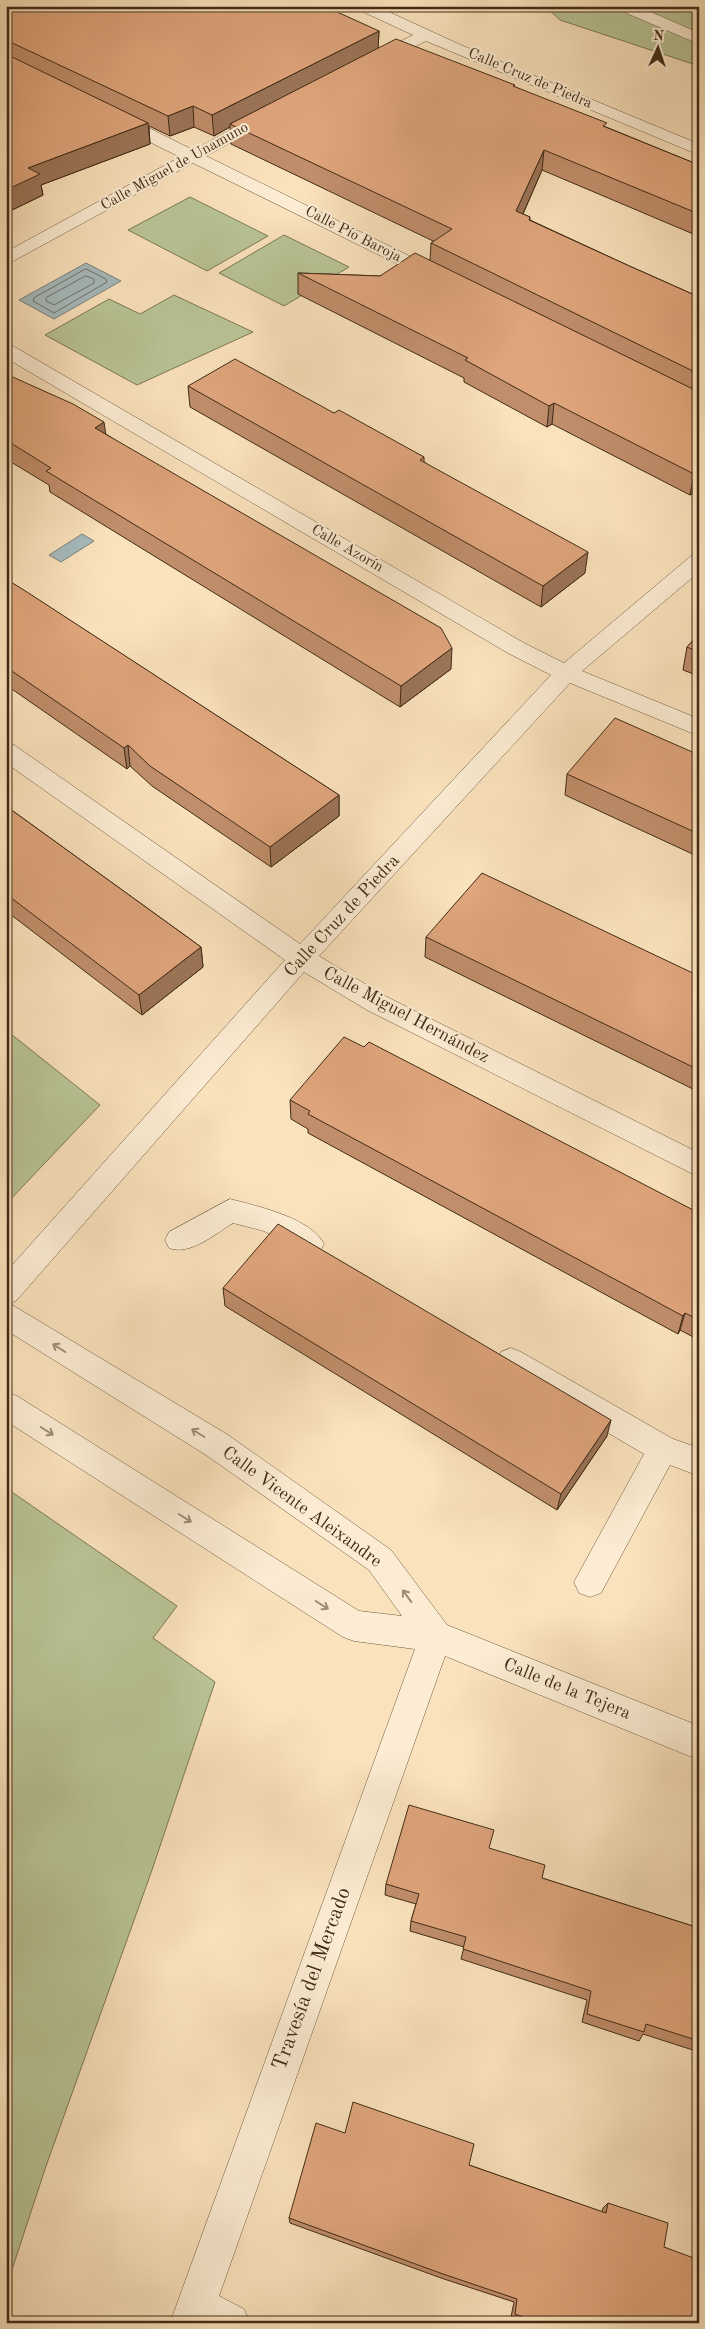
<svg xmlns="http://www.w3.org/2000/svg" width="705" height="2329" viewBox="0 0 705 2329" font-family="'Old Standard TT',serif">
	<style>
		.green { fill: #b9c495; stroke: #7d7856 }
		.water { fill: #a5babd; stroke: #7d817a }
		.lines { fill: none; stroke-linecap: round; stroke-linejoin: round }
		.shore { stroke: #73726a; stroke-width: 1 }
		.minor-casing { stroke: #6f5940; stroke-width: 1 }
		.minor { fill: #fcecd3; fill-rule: evenodd }
		.wall { fill: #c08e6b; stroke: #412b16 }
		.shaded-wall { fill: #9c7457; stroke: #412b16 }
		.building { fill: #dfa57c; stroke: #412b16 }
		.oneway { stroke: #9e8c74 }
		.labels { text-anchor: middle; dominant-baseline: central; stroke-width: 4.5; stroke-linejoin: round; paint-order: stroke }
		.far-street-label { font-size: 15px; fill: #412b16; stroke: #fcecd3 }
		.street-label { font-size: 18px; fill: #412b16; stroke: #fcecd3 }
		.near-street-label { font-size: 21px; fill: #412b16; stroke: #fcecd3 }
	</style>
	<rect width="100%" height="100%" fill="#fae2bc"/>
	<filter id="stains"><feTurbulence type="fractalNoise" baseFrequency=".004" numOctaves="4"/><feColorMatrix values="0 0 0 0 .2 0 0 0 0 .09 0 0 0 0 .02 0 0 0 .5 -.17"/></filter>
	<radialGradient id="worn" r=".72"><stop offset=".6" stop-color="#630" stop-opacity="0"/><stop offset="1" stop-color="#630" stop-opacity=".3"/></radialGradient>
	<g class="green">
		<path d="M545,6h154v60l-139,-46z"/>
		<path d="M190,197l78,39 -61,35 -79,-41z"/>
		<path d="M284,235l65,32 -65,39 -65,-33z"/>
		<path d="M174,295l79,37 -116,53 -92,-50 64,-36 31,15z"/>
		<path d="M6,1030l94,75 -94,99z"/>
		<path d="M6,1488l171,118 -24,32 62,44 -63,188 -106,296 -40,122z"/>
	</g>
	<g class="water">
		<path d="M86,263l35,18 -67,38 -35,-19z"/>
		<path d="M82,534l12,7 -33,21 -12,-7z"/>
	</g>
	<g class="lines">
		<g class="shore">
			<path d="M86,269l20,10 1,3 -53,31 -21,-12 1,-3z"/>
			<path d="M86,276l8,3v4l-40,22 -8,-4v-3z"/>
		</g>
		<g class="minor-casing">
			<g id="minor">
				<path d="M355,6h21l87,40 236,98v11l-273,-114 -44,22h-12l-2,-3 2,-3 43,-22 -56,-26z"/>
				<path d="M615,6h22l62,27v11l-82,-35z"/>
				<path d="M264,112l6,1 2,4 -2,4 -64,35 238,117 3,4 -3,4h-12l-239,-118 -187,102v-13l174,-95 -71,-35 -2,-4 2,-4h12l72,36z"/>
				<path d="M6,344l7,2 511,297 40,20 127,-107 8,-2v18l-117,99 117,48v17l-129,-53 -251,273 66,40 314,157v24l-332,-167 -63,-38 -288,329 -7,2 219,132 163,115 56,75 252,101v34l-254,-104 -226,640 25,13 6,14h-80l245,-674 -61,-8 -11,-4 -337,-216v-29l11,4 342,215 43,5 -33,-46 -163,-115 -200,-125v-58l279,-312 -279,-197v-20l8,2 286,199 251,-269 -43,-22 -502,-295z"/>
				<path d="M230,1199c27,7 81,19 94,45l-4,8 -10,4 -46,-25 -31,-8c-18,11 -43,33 -64,25l-4,-8 4,-8z"/>
				<path d="M511,1348l10,4 152,87 26,9v28l-29,-11 -69,128 -11,4 -11,-4 -5,-11 70,-128 -143,-84 -5,-9 5,-9z"/>
			</g>
		</g>
		<use href="#minor" class="minor"/>
	</g>
	<g class="wall">
		<path d="M6,6l373,25 -1,17 137,39 91,40 93,38 -1,71 -156,-66 -19,44 7,3v3l95,44 74,33v192l-9,6 -138,-71 -5,3 -83,-45v-4l-166,-84v-21l82,3 50,-16 1,-17 2,-2 -202,-97 -1,-17 -16,9 -20,-9 -24,9 -21,-10 1,18 -109,41 2,10 -37,18z"/>
		<path d="M6,374l100,60 345,235 -51,38 -350,-215 -1,-7 -43,-26z"/>
		<path d="M188,386l146,27 90,44v5l161,111 -44,34 -351,-200z"/>
		<path d="M6,579l333,216v21l-68,51 -119,-81 -22,-20 -3,3 -121,-84z"/>
		<path d="M699,634v42l-16,-6 4,-23z"/>
		<path d="M699,755v102l-134,-62 2,-21z"/>
		<path d="M6,806l195,141 2,20 -61,48 -136,-104z"/>
		<path d="M426,937l273,39v116l-274,-135z"/>
		<path d="M290,1100l409,113v127l-19,-10 -2,4 -370,-201v-4l-17,-10z"/>
		<path d="M223,1288l384,148 -50,74 -332,-204z"/>
		<path d="M542,1878l157,50v124l-56,-18 -4,7 -57,-19 5,-22 -126,-41 3,-12 -54,-16 1,-10 5,-17 -31,-9 1,-11z"/>
		<path d="M345,2133l124,32 133,47 1,-4 5,-5 56,44 35,76h-172l-16,-6 3,-15 -73,-24 -151,-55 -1,-5z"/>
	</g>
	<g class="shaded-wall">
		<path d="M379,31l-1,20 -148,73v3l-16,9 -2,-21z"/>
		<path d="M193,106l1,21 -24,9 -2,-20z"/>
		<path d="M148,123l2,21 -109,41 2,10 -37,18v-23l22,-22z"/>
		<path d="M544,150l-2,20 -27,62 1,-21z"/>
		<path d="M554,403l-2,21 -5,3 2,-21z"/>
		<path d="M104,422l3,21 -12,-15z"/>
		<path d="M699,470v19l-9,6 4,-21z"/>
		<path d="M588,552l-3,21 -44,34 2,-21z"/>
		<path d="M452,648l-1,21 -51,38 1,-21z"/>
		<path d="M128,745l2,21 -3,3 -3,-21z"/>
		<path d="M339,795v21l-68,51 -1,-20z"/>
		<path d="M201,947l2,20 -61,48 -3,-20z"/>
		<path d="M685,1313l-5,17 -2,4 5,-18z"/>
		<path d="M611,1420l-4,16 -50,74 4,-16z"/>
	</g>
	<g class="building">
		<path d="M6,6h318l55,25 -167,84 -19,-9 -25,10 -162,-76z"/>
		<path d="M396,39l119,46 -2,1 94,37 -4,3 96,39v49l-155,-64 -28,61 14,6 -1,3 96,44 74,33v77l-268,-131 21,-14 -222,-105z"/>
		<path d="M6,54l142,69 -120,45 12,6 -34,16z"/>
		<path d="M415,253l284,139v78l-5,4 -140,-71 -5,3 -84,-46 3,-2 -170,-85 82,3z"/>
		<path d="M235,359l99,54 5,-3 85,47 -4,3 168,92 -45,34 -355,-200z"/>
		<path d="M6,374l67,30 31,18 -9,6 346,200 11,20 -51,38 -355,-215 5,-3 -45,-28z"/>
		<path d="M6,579l21,13 312,203 -69,52 -120,-81 -22,-21 -4,3 -118,-81z"/>
		<path d="M699,634v18l-12,-5z"/>
		<path d="M615,718l84,37v79l-132,-60z"/>
		<path d="M6,806l195,141 -62,48 -133,-101z"/>
		<path d="M482,873l217,103v94l-273,-133z"/>
		<path d="M344,1037l20,10 5,-5 330,171v107l-14,-7 -2,3 -375,-202 2,-3 -20,-11z"/>
		<path d="M278,1224l333,196 -50,74 -338,-206z"/>
		<path d="M409,1805l85,25 -5,18 56,17 -3,13 157,50v113l-53,-17 -2,8 -57,-18 4,-23 -128,-42 3,-12 -55,-16 8,-27 -33,-10z"/>
		<path d="M353,2102l121,42 -5,21 137,48 2,-10 60,20 -4,24 35,13v63h-160l-24,-9 2,-15 -74,-25 -154,-56 27,-95 29,10z"/>
	</g>
	<defs><path id="oneway-shaft" d="M-6 0H5M1.5-3L5.5 0L1.5 3" fill="none" stroke-width="1.6" stroke-linecap="round" stroke-linejoin="round" transform="scale(1.25)"/></defs>
	<g class="oneway">
		<use href="#oneway-shaft" transform="translate(59 1348) rotate(-148)"/>
		<use href="#oneway-shaft" transform="translate(47 1431) rotate(32)"/>
		<use href="#oneway-shaft" transform="translate(198 1433) rotate(-148)"/>
		<use href="#oneway-shaft" transform="translate(185 1518) rotate(32)"/>
		<use href="#oneway-shaft" transform="translate(407 1596) rotate(-126)"/>
		<use href="#oneway-shaft" transform="translate(322 1605) rotate(32)"/>
	</g>
	<g class="labels">
		<g class="far-street-label">
			<text transform="translate(530 79) rotate(23)">Calle Cruz de Piedra</text>
			<text transform="translate(175 167) rotate(-29)">Calle Miguel de Unamuno</text>
			<text transform="translate(353 235) rotate(27)">Calle Pío Baroja</text>
			<text transform="translate(347 549) rotate(30)">Calle Azorín</text>
		</g>
		<g class="street-label">
			<text transform="translate(342 916) rotate(-47)">Calle Cruz de Piedra</text>
			<text transform="translate(406 1015) rotate(28)">Calle Miguel Hernández</text>
			<text transform="translate(302 1507) rotate(36)">Calle Vicente Aleixandre</text>
			<text transform="translate(567 1689) rotate(22)">Calle de la Tejera</text>
		</g>
		<g class="near-street-label">
			<text transform="translate(312 1979) rotate(-70)">Travesía del Mercado</text>
		</g>
	</g>
	<rect width="705" height="2329" fill="none" stroke="#fae2bc" stroke-width="25"/>
	<rect x="8" y="8" width="690" height="2314" fill="none" stroke="#412b16" stroke-width="2.5"/>
	<rect x="12" y="12" width="680" height="2304" fill="none" stroke="#412b16"/>
	<g transform="translate(658 48) rotate(3)" stroke="#fcecd3" stroke-width="4" paint-order="stroke">
	<path d="M0-4L9 19L0 12L-9 19Z" fill="#412b16"/>
	<text y="-8" font-size="14" font-weight="bold" text-anchor="middle" fill="#412b16">N</text>
	</g>
	<rect width="100%" height="100%" filter="url(#stains)"/>
	<rect width="100%" height="100%" fill="url(#worn)"/>
</svg>
